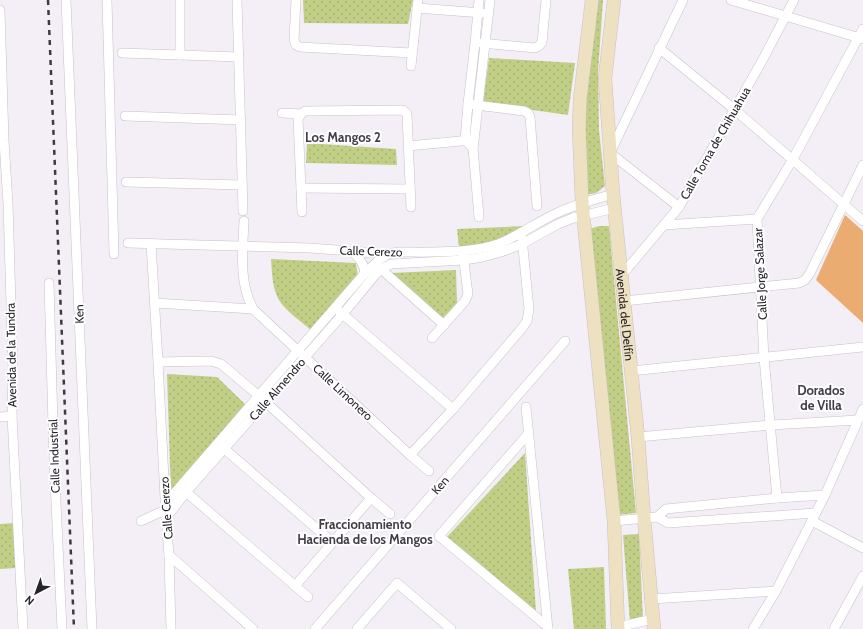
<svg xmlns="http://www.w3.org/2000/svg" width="863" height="629" viewBox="0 0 863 629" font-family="Cabin,sans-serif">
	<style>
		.park { fill: url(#park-dots) }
		.building { fill: #ebac72 }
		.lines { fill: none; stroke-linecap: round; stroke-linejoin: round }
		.street-casing { stroke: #c7c1ca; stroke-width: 10 }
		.secondary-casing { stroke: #c7c1ca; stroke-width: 14 }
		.street { stroke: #fff; stroke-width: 9 }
		.secondary { stroke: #eee1c2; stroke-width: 13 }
		.rail { stroke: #3e3b40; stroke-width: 2.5; stroke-dasharray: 5 5; stroke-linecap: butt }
		.labels { text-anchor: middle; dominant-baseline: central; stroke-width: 4; stroke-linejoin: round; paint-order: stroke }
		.street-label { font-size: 12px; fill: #262428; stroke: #fefdff }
		.neighbourhood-label { font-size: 13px; font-weight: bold; fill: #433e46; stroke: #fefdff }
	</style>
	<defs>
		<pattern id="park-dots" width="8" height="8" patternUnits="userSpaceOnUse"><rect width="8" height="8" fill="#c0cf85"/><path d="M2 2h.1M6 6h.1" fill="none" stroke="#a5b273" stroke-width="1.8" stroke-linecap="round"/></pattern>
	</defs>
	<rect width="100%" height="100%" fill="#f4eef7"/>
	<g class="park">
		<path d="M303,0h110l-5,24 -104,-1z"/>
		<path d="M596,0h7l-5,72 1,58 6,56 -9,7 -10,2 -1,-94z"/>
		<path d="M489,58l86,5 -7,52 -85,-12z"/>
		<path d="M307,143l89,6 1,16 -91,-2z"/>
		<path d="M527,226l-43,21 -25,1 -2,-19z"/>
		<path d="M599,226h10l27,287 -19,2 -28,-286z"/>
		<path d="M271,259l85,4 2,14 -47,53c-10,-9 -29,-21 -34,-34 -5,-12 -5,-24 -6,-37z"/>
		<path d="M456,270l1,33 -14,15 -51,-45z"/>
		<path d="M167,374l50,3 30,29 -76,88z"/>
		<path d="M525,453l11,158 -90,-73z"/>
		<path d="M14,523l2,45 -16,1v-45z"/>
		<path d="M639,534l4,86 -13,2 -7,-87z"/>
		<path d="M604,567l2,62h-32l-6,-60z"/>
	</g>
	<path class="building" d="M845,215l18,16v92l-47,-43z"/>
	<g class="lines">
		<g class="street-casing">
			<g id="street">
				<path d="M66,0l26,629"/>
				<path d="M107,0l7,254"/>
				<path d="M180,0v55"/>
				<path d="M237,0l6,211"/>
				<path d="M296,0l-2,40 2,5 4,2 112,6"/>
				<path d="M731,0l132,39"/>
				<path d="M417,8l65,5"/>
				<path d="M0,10l4,131 4,63 5,166 -1,46 11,213"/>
				<path d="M481,43l54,5 4,-2 3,-4 4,-42"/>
				<path d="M659,48l75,61 129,112"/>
				<path d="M122,53l117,4"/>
				<path d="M411,66l7,-66"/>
				<path d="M468,104l56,7 4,2 2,4 7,89"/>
				<path d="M282,113l19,1"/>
				<path d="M125,116l116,4"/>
				<path d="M408,146l63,-6"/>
				<path d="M473,148l-8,-8 3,-36 7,-61 4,-43"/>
				<path d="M126,182l116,3"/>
				<path d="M301,188l109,1"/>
				<path d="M679,207l-69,-54 73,-153"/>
				<path d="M302,212l-4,-93 3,-5 4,-3 98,-1 4,4 4,93"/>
				<path d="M479,217l-6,-69 1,-7 16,-141"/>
				<path d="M244,221c-1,23 -4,51 3,73 1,5 4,10 6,15l157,146 19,16"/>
				<path d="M664,225l93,-6"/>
				<path d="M128,243l182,5 79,6 8,-2c31,0 72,2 101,-8 20,-8 38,-21 57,-30 18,-9 38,-14 58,-20"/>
				<path d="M151,243l7,119 8,156 3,37 2,74"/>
				<path d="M352,251c7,7 12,12 13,22"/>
				<path d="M381,269l63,56"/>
				<path d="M621,276l58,-69 83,-146 32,-61"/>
				<path d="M49,283l5,177 8,169"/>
				<path d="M624,301l175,-18 6,-3 5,-7 53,-108"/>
				<path d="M155,303l98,6"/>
				<path d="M339,311l114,98"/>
				<path d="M432,338l33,-37 3,-7 -5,-40"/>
				<path d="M158,362l53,-1 10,3 38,32 112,102 19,16"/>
				<path d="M631,371l232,-24"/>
				<path d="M526,407l22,222"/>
				<path d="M0,417l12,-1"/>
				<path d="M528,434l-89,102 109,91"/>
				<path d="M638,437l133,-12 87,-5"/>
				<path d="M220,445l112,97"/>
				<path d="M410,455l43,-46 70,-82 4,-6 2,-12 -7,-71"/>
				<path d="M184,487l2,5 122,105"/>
				<path d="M777,498l-13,-140 -7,-139 36,-60 70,-130"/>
				<path d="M165,504l200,-231 14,-13 10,-6"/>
				<path d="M657,517l9,-8 111,-11 48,-3"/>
				<path d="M166,518l20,-26 157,-178 32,-39 6,-6 10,-5 73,-4 19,-3 18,-5 21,-8 36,-20 15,-6 42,-10"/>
				<path d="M141,521l24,-11"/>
				<path d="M614,521l43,-4 11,6 148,-10"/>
				<path d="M812,521l51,27"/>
				<path d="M169,555l84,74"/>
				<path d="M295,586l76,-88"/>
				<path d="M652,599l124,-8"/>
				<path d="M315,629l250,-288"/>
				<path d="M357,629l40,-46 54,46"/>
				<path d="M616,629l2,-2 35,-8"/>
				<path d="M753,629l23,-38 49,-96 38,-86"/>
				<path d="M834,629l29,-53"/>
			</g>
		</g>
		<g class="secondary-casing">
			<g id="secondary">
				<path d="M592,0l-12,99 -1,29 3,75 32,318 4,108"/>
				<path id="s1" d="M614,0l-9,78 8,116 25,243 6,81 10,111"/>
			</g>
		</g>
		<use href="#street" class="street"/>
		<use href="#secondary" class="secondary"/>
		<path class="rail" d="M48,0l26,629"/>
	</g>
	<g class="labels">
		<g class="street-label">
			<text transform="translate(715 143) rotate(-60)">Calle Toma de Chihuahua</text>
			<text transform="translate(371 251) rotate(2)">Calle Cerezo</text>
			<text transform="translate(760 274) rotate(-93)">Calle Jorge Salazar</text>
			<text transform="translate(79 314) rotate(-92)">Ken</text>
			<text stroke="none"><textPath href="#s1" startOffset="316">Avenida del Delfín</textPath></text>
			<text transform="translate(11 355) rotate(-91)">Avenida de la Tundra</text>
			<text transform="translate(277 389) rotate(-49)">Calle Almendro</text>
			<text transform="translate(343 392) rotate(43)">Calle Limonero</text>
			<text transform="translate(54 456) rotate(-92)">Calle Industrial</text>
			<text transform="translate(440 485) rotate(-49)">Ken</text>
			<text transform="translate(166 508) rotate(-94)">Calle Cerezo</text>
		</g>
		<g class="neighbourhood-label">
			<text x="343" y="137">Los Mangos 2</text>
			<text x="821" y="390">Dorados<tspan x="821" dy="15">de Villa</tspan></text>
			<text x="365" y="524">Fraccionamiento<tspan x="365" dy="15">Hacienda de los Mangos</tspan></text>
		</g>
	</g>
	<g transform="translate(36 593) rotate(221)" stroke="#fefdff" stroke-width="3" paint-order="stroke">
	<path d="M0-3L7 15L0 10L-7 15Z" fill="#262428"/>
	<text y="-6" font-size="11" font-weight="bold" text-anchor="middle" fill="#262428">N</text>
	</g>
</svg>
